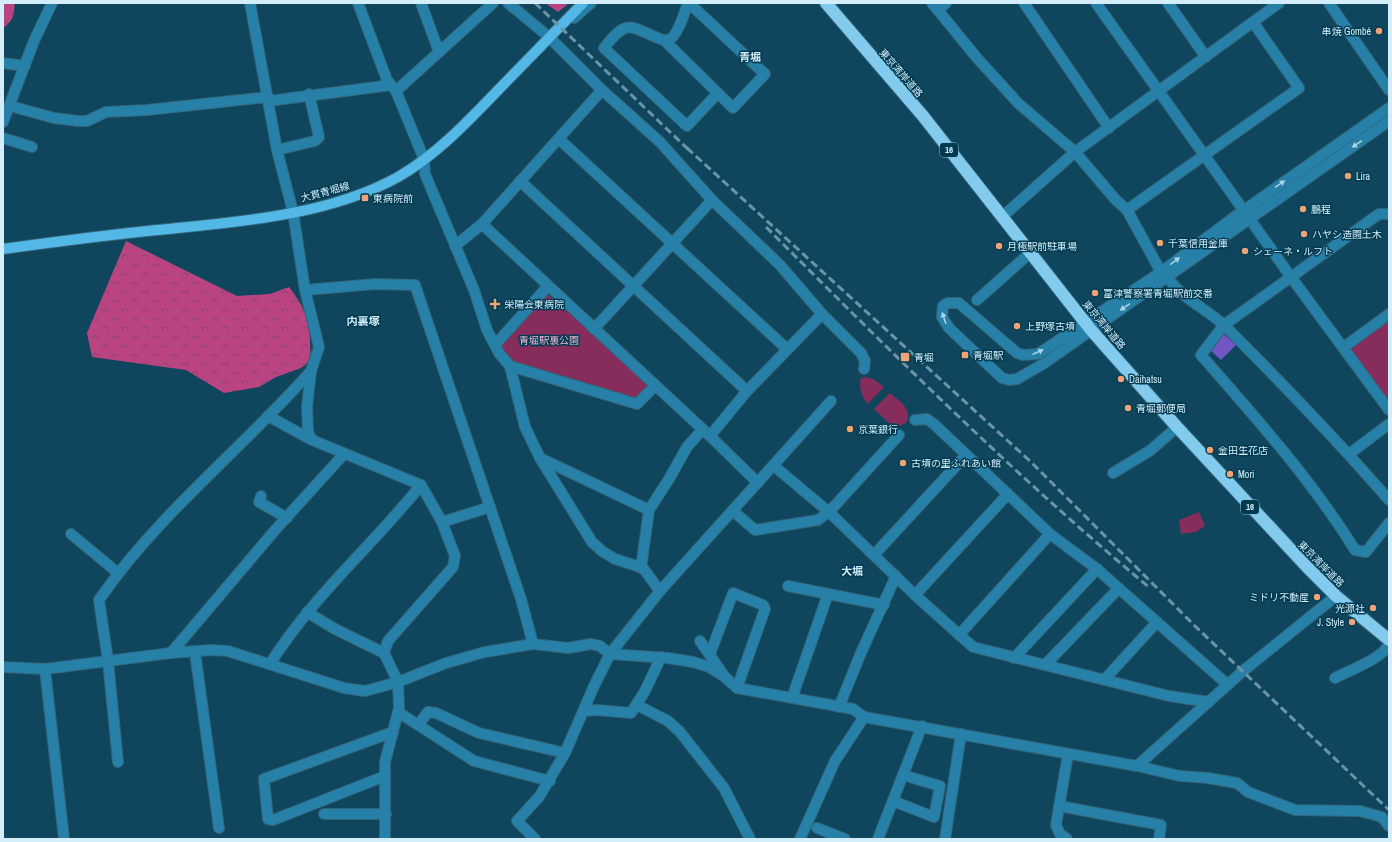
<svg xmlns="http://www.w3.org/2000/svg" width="1392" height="842" viewBox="0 0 1392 842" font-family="'Archivo Narrow','Noto Sans JP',sans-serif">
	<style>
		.green { fill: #862d5c }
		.forest { fill: url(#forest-crowns) }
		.water { fill: #7257c4 }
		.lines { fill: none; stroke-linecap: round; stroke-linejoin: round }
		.minor-casing { stroke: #326479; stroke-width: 12 }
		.major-casing { stroke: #326479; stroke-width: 12 }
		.highway-casing { stroke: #326479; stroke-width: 14 }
		.minor { stroke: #2780a7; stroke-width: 10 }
		.major { stroke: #54b8e6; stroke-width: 10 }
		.highway { stroke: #82cbef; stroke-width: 12 }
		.rail { stroke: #6b94a7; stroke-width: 3; stroke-dasharray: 8 4; stroke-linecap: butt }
		.oneway { fill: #a8d2e6 }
		.poi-dot { fill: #efa376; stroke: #003b51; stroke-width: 1.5 }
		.labels { text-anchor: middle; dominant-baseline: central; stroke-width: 3; stroke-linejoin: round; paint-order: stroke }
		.shield { fill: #003b51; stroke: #94b8c8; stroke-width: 1 }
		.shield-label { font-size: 9px; font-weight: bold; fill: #d3edfb }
		.poi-label { font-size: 10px; fill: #d3edfb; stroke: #003b51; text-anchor: start }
		.street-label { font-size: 10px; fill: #d3edfb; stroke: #003b51 }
		.park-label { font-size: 10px; fill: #f2b6d0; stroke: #003b51 }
		.neighbourhood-label { font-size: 11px; font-weight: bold; fill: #d3edfb; stroke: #003b51 }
	</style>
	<defs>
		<pattern id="forest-crowns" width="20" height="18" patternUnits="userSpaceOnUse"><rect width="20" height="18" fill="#b94481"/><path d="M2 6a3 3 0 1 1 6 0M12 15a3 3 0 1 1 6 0" fill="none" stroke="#88456b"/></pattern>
	</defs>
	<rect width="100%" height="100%" fill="#0f465d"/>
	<g class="green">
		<path d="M545,292l106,93 -15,17 -125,-40 -12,-16z"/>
		<path d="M1389,319v85l-39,-54v-4z"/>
		<path d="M867,377l8,3 9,7 -16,17c-6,-6 -10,-18 -7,-26z"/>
		<path d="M890,393c9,8 22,15 17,29l-7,4 -9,-1 -17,-16z"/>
		<path d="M1199,512l6,14 -9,6 -15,2 -2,-14z"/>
	</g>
	<g class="forest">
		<path d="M3,3h12c-2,13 0,16 -12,25z"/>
		<path d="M545,3h24l-11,9z"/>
		<path d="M126,241l111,55 33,-2 19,-7c21,27 22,40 21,74l-9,7 -25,9 -17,10 -35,6 -38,-23 -94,-13 -5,-24z"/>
	</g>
	<path class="water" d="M1224,334l12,11 -15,15 -12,-11z"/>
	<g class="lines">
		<g class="minor-casing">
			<g id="minor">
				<path d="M250,3l27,147 16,62 12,78 14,57 -8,24 -4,36 1,25 4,8"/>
				<path d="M358,3l29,77 9,11 28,68 1,15 49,116 13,40 12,23 11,13 15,61 15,31 52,84 10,9 13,8 28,9 17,23"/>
				<path d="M421,3l18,49"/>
				<path d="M508,3l41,34 53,53 58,52 52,58 68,65 42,49 39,39 4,8 -1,8"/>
				<path d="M688,3c-3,8 -10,32 -18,36 -4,2 -8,1 -12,-1 -30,-13 -32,-18 -54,10l83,78 30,-32"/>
				<path d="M932,3l45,55 41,45 57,49 40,47 12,11 34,62"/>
				<path d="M1024,3l85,125"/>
				<path d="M1096,3l195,274 98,133"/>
				<path d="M1168,3l38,54"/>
				<path d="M1329,3l60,87"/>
				<path d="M938,10l8,-7"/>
				<path d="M574,18l17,-15"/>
				<path d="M664,40l69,68 32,-34 -76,-71"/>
				<path d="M3,63l22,3"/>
				<path d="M396,91l97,-88"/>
				<path d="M269,101l122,-16"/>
				<path d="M10,106l44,12 24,3h9l19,-9 41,-2 121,-13"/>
				<path d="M1389,108l-156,110 -72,54 -123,82 -15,1 -6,-2 -58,-50h-11l-5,3 -1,11 7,11 53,50 8,2 7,-1 26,-15 346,-243"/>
				<path d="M3,122l31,-81 18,-38"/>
				<path d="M3,138l29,9"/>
				<path d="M559,139l228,210"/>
				<path d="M277,150l38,-9 4,-4 -10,-43"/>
				<path d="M520,181l227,210"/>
				<path d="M1127,210l172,-122 -46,-66"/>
				<path d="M1389,214h-10l-155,111 -23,30c54,62 110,124 154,195l11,2 23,-29"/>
				<path d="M1002,217l73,-65 204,-149"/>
				<path d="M482,224l228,212 48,47"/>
				<path d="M455,246l27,-22 120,-134"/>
				<path d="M1168,278c15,22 40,31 58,49 56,56 111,113 163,173"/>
				<path d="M305,290l71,-6 39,1 106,314 12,45"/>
				<path d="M977,300l53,-47"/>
				<path d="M594,329l118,-129"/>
				<path d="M495,345l53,-59"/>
				<path d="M1344,347l45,-33"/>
				<path d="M510,366l127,38 18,-18"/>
				<path d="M268,416l44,24 109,45 21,37 13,34 -2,11 -65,74 -4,12 14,29 1,26 -14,54v77"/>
				<path d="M915,420l12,-1 8,6 115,109 47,35 131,116"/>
				<path d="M710,436l37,-45 75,-77"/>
				<path d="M1349,454l40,-30"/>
				<path d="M540,458l109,52"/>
				<path d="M774,466l55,46 86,83 58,52 196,49 40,6"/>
				<path d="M1113,473l38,-23 26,-23"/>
				<path d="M261,496l-2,6 28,16"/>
				<path d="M733,511l22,19 63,-10 11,-8 70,-77"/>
				<path d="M442,522l48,-15"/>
				<path d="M71,534l47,39"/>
				<path d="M874,555l92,-100"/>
				<path d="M641,568l8,-58 20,-31 18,-32 15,-17"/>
				<path d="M788,586l96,19"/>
				<path d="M915,595l93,-101"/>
				<path d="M307,612l28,17 49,24"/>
				<path d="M959,635l91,-101"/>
				<path d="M700,641l25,36 12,11 116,21 11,8 273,49 43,10 28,2 29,5 11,9 47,18 65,1 22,6 7,9"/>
				<path d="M195,652l24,176"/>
				<path d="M171,653l105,-124 68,-75"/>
				<path d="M710,654l23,-61 30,12 2,4 -28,79"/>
				<path d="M1014,658l83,-89"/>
				<path d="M270,664c42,-67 102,-118 151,-179"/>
				<path d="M1045,665l74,-77"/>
				<path d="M3,667l42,2 126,-16 40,-3 17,1 116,37 21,3 33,-9 48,-19 39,-11 48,-8 35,4 23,-4 9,2 10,8 58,4 25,4 16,5 16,10"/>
				<path d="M45,669l19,170"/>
				<path d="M1335,678c15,-8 47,-19 54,-34"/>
				<path d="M1104,680l53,-58"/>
				<path d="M792,698l36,-104"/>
				<path d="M637,705l31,16 12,11 44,56 26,51"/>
				<path d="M839,707l21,-52 36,-79"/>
				<path d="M584,711l13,-1 34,3 14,-22 16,-34"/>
				<path d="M398,712l76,49 76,20"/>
				<path d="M418,725l10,-13 8,1 43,20 86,20"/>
				<path d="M118,762l-10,-101 -9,-61c58,-85 144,-152 212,-229"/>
				<path d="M1137,766l106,-95 93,-75"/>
				<path d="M385,776l-112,44 -5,-1 -4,-40 129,-47"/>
				<path d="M893,801l41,16 6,-31 -37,-11"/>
				<path d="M1059,806l102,19 -2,14"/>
				<path d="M324,814h62"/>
				<path d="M817,828l28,11"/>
				<path d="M535,839l-18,-18 22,-24 26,-44 29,-67 16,-32 50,-63 171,-190"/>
				<path d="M800,839l35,-78 29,-44"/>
				<path d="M878,839l44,-113"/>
				<path d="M945,839l16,-105"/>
				<path d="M1067,839l-7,-5 -4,-9 12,-71"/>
			</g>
		</g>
		<g class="major-casing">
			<path id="major" d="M3,249c51,-7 103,-14 154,-19 79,-8 171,-14 241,-53 40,-23 72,-58 104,-91 27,-28 54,-55 81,-83"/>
		</g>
		<g class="highway-casing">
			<path id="highway" d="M826,3l97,113 168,214 86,97 130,140 29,29 53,44"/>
		</g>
		<use href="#minor" class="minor"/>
		<use href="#major" class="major"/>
		<use href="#highway" class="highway"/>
		<g class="rail">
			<path d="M535,3l156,149"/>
			<path d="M687,148l344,314 164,164 194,184"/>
			<path d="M766,227c124,124 249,249 384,361"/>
		</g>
	</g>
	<defs><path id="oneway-solid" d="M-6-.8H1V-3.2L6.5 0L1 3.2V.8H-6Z"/></defs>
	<g class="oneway">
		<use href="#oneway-solid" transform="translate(1357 144) rotate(145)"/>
		<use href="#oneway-solid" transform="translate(1280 184) rotate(-35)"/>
		<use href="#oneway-solid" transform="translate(1175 261) rotate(-37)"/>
		<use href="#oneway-solid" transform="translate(1125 307) rotate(146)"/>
		<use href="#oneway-solid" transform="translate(944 318) rotate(-109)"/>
		<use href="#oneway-solid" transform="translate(1038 352) rotate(-24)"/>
	</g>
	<g class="poi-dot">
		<circle cx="1379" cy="31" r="4"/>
		<circle cx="1348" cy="176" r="4"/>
		<rect x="361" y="194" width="8" height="8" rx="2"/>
		<circle cx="1303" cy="209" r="4"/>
		<circle cx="1304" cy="234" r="4"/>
		<circle cx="1160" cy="243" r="4"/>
		<circle cx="999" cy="246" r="4"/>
		<circle cx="1245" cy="251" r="4"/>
		<circle cx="1095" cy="293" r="4"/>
		<path d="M493 298h4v4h4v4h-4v4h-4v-4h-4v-4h4z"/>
		<circle cx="1017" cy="326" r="4"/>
		<rect x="961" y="351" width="8" height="8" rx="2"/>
		<rect x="900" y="352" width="10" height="10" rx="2"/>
		<circle cx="1121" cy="379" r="4"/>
		<circle cx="1128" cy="408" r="4"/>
		<circle cx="850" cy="429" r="4"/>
		<circle cx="1210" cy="450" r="4"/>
		<circle cx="903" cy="463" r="4"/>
		<circle cx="1230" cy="474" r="4"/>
		<circle cx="1317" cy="597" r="4"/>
		<circle cx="1373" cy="608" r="4"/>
		<circle cx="1352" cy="622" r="4"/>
	</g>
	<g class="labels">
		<g class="shield">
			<rect x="940" y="143" width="18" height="14" rx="3"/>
			<rect x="1241" y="500" width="18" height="14" rx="3"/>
		</g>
		<g class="shield-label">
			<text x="949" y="150">16</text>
			<text x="1250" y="507">16</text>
		</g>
		<g class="poi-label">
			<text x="1371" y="31" text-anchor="end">串焼 Gombé</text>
			<text x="1356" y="176">Lira</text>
			<text x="373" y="198">東病院前</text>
			<text x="1311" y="209">鵬程</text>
			<text x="1312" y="234">ハヤシ造園土木</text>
			<text x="1168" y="243">千葉信用金庫</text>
			<text x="1007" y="246">月極駅前駐車場</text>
			<text x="1253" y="251">シェーネ・ルフト</text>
			<text x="1103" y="293">富津警察署青堀駅前交番</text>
			<text x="504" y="304">栄陽会東病院</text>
			<text x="1025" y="326">上野塚古墳</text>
			<text x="973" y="355">青堀駅</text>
			<text x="914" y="357">青堀</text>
			<text x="1129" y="379">Daihatsu</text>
			<text x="1136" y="408">青堀郵便局</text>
			<text x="858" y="429">京葉銀行</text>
			<text x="1218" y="450">金田生花店</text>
			<text x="911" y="463">古墳の里ふれあい館</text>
			<text x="1238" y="474">Mori</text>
			<text x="1309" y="597" text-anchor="end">ミドリ不動産</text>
			<text x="1365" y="608" text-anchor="end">光源社</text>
			<text x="1344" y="622" text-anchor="end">J. Style</text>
		</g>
		<g class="street-label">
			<text transform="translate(901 73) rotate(49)">東京湾岸道路</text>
			<text transform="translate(325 192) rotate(-15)">大貫青堀線</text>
			<text transform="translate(1104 325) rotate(50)">東京湾岸道路</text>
			<text transform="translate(1321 564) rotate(45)">東京湾岸道路</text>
		</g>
		<g class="park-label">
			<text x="549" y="340">青堀駅裏公園</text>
		</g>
		<g class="neighbourhood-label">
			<text x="750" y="57">青堀</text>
			<text x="363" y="321">内裏塚</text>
			<text x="852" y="571">大堀</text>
		</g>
	</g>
	<rect width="1392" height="842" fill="none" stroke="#d3edfb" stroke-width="8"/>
</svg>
